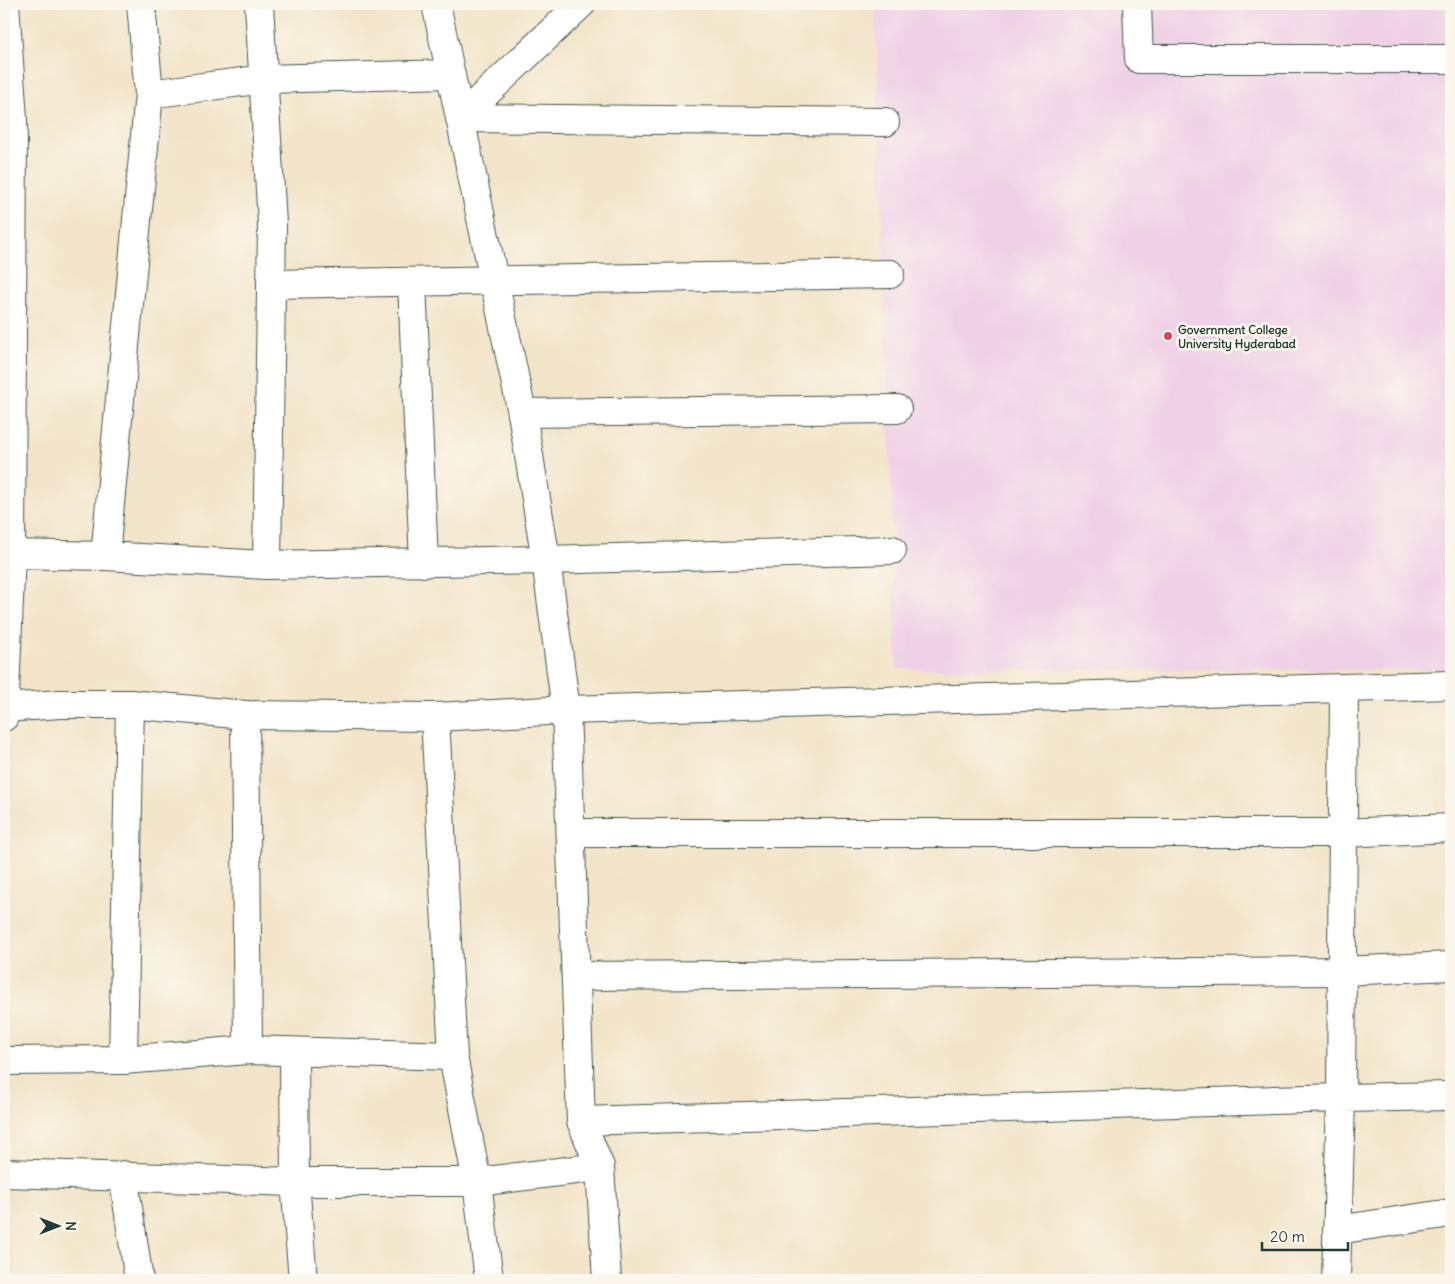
<svg xmlns="http://www.w3.org/2000/svg" width="1455" height="1284" viewBox="0 0 1455 1284" font-family="Delius,sans-serif">
	<style>
		.built { fill: #efd0e6 }
		.lines { fill: none; stroke-linecap: round; stroke-linejoin: round }
		.minor-casing { stroke: #3f564a; stroke-width: 30 }
		.minor { stroke: #fff; stroke-width: 28 }
		.poi-dot { fill: #d1495b; stroke: #fbf7ec; stroke-width: 2 }
		.labels { text-anchor: middle; dominant-baseline: central; stroke-width: 5; stroke-linejoin: round; paint-order: stroke }
		.poi-label { font-size: 12px; font-weight: bold; fill: #1f3d34; stroke: #fbf7ec; text-anchor: start }
	</style>
	<rect width="100%" height="100%" fill="#fbf7ec"/>
	<filter id="ink" filterUnits="userSpaceOnUse"><feTurbulence type="fractalNoise" baseFrequency=".02" numOctaves="2"/><feDisplacementMap in="SourceGraphic" scale="10" xChannelSelector="R" yChannelSelector="G"/><feConvolveMatrix kernelMatrix="1 2 1 2 8 2 1 2 1" color-interpolation-filters="sRGB"/></filter>
	<filter id="wash" filterUnits="userSpaceOnUse"><feTurbulence type="fractalNoise" baseFrequency=".0096" numOctaves="4" result="noise"/><feDisplacementMap in="SourceGraphic" scale="20" xChannelSelector="R" yChannelSelector="G"/><feGaussianBlur stdDeviation="1.12" result="paint"/><feColorMatrix in="noise" values="0 0 0 0 0 0 0 0 0 0 0 0 0 0 0 0 0 1.4 0 .05"/><feComposite in="paint" operator="in"/></filter>
	<g filter="url(#wash)">
		<rect width="100%" height="100%" fill="#f2e4c8"/>
		<path class="built" d="M875,4h576v666l-554,-1z"/>
	</g>
	<g filter="url(#ink)">
		<g class="lines">
			<g class="minor-casing">
				<g id="minor">
					<path d="M141,4l8,90 115,-15 186,-5"/>
					<path d="M259,4l13,220 -5,341 279,-5 346,-10"/>
					<path d="M581,4l-121,114 425,4"/>
					<path d="M1137,4l2,55h312"/>
					<path d="M149,94l-44,462 162,9"/>
					<path d="M412,282l12,281"/>
					<path d="M271,284l619,-10"/>
					<path d="M522,413l375,-4"/>
					<path d="M11,554l94,2"/>
					<path d="M1344,688l107,-3"/>
					<path d="M4,708l56,-4h70l115,11 190,2 131,-7 778,-22 -3,410 -760,23"/>
					<path d="M245,715l3,335"/>
					<path d="M4,717l7,-163 2,-435 -8,-115"/>
					<path d="M435,717l18,339"/>
					<path d="M571,833h772l108,-5"/>
					<path d="M576,976l766,-5 109,-5"/>
					<path d="M294,1053l1,129 8,98"/>
					<path d="M123,1060l7,-356"/>
					<path d="M4,1061l119,-1 125,-10 205,6 24,126 123,-15 -19,-46 -15,-411 -20,-150 -24,-147 -86,-409"/>
					<path d="M600,1167l7,113"/>
					<path d="M4,1173l291,9h182l12,98"/>
					<path d="M123,1175l16,105"/>
					<path d="M1337,1230l114,-17"/>
					<path d="M1336,1280l5,-182 110,-2"/>
				</g>
			</g>
			<use href="#minor" class="minor"/>
		</g>
	</g>
	<circle class="poi-dot" cx="1168" cy="336" r="5"/>
	<g class="labels">
		<g class="poi-label">
			<text x="1178" y="329">Government College<tspan x="1178" dy="14">University Hyderabad</tspan></text>
		</g>
	</g>
	<rect width="1455" height="1284" fill="none" stroke="#fbf7ec" stroke-width="20"/>
	<g transform="translate(58 1226) rotate(90)" stroke="#fbf7ec" stroke-width="4" paint-order="stroke">
	<path d="M0-4L9 19L0 12L-9 19Z" fill="#1f3d34"/>
	<text y="-8" font-size="14" font-weight="bold" text-anchor="middle" fill="#1f3d34">N</text>
	</g>
	<path d="M1262 1242v8h86v-8" fill="none" stroke="#1f3d34" stroke-width="2.5"/>
	<text x="1270" y="1242" font-size="15" fill="#1f3d34" stroke="#fbf7ec" stroke-width="4" paint-order="stroke">20 m</text>
</svg>
